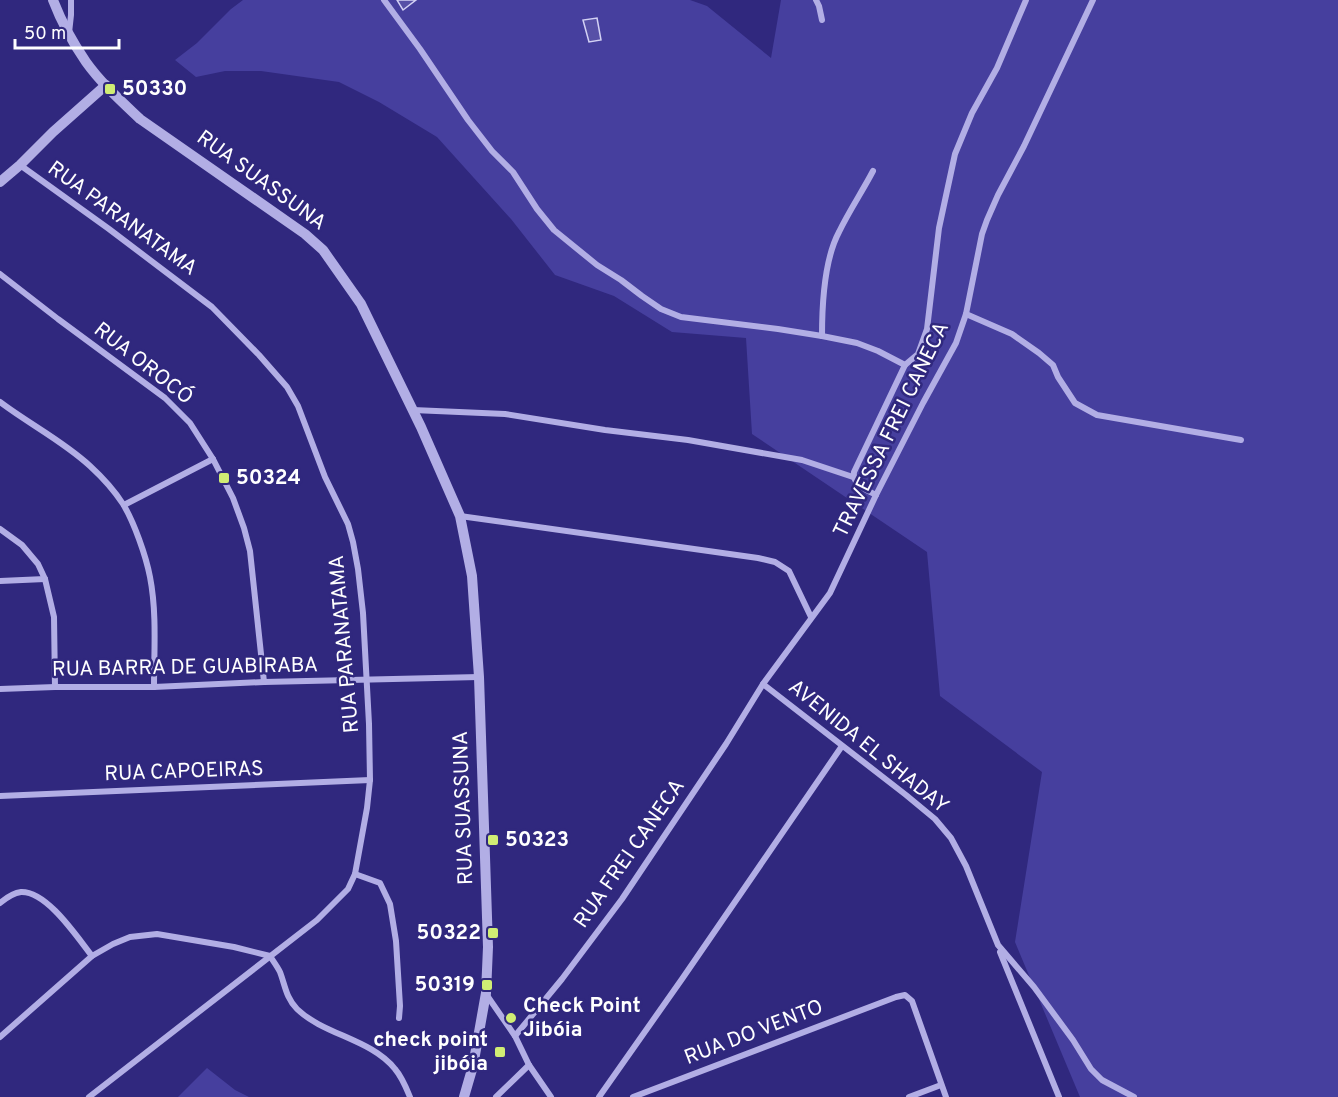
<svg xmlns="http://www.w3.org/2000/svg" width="1338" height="1097" viewBox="0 0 1338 1097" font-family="Overpass,sans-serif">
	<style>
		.green { fill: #463f9e }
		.building { fill: #5750a7; stroke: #d3d1f4; stroke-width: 1.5 }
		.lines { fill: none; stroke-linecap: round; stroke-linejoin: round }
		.minor { stroke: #b2aee5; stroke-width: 6 }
		.tertiary { stroke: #b2aee5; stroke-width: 10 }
		.poi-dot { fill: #d0ed74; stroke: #30287e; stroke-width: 2 }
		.labels { text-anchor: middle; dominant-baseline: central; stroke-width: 5; stroke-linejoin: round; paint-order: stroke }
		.poi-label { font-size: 21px; font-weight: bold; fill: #fff; stroke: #30287e; text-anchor: start }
		.street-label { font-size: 21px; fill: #fff; stroke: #30287e }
	</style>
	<rect width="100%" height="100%" fill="#30287e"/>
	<g class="green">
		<path d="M243,0h447l17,6 64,52 10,-58h557v1097h-258l-65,-155 27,-170 -102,-76 -13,-144 -175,-118 -6,-96 -74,-6 -58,-36 -59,-21 -44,-56 -74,-82 -58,-35 -40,-20 -78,-11h-36l-29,6 -21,-17 22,-17 34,-34z"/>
		<path d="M207,1068l28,22 14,7h-71z"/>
	</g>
	<g class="building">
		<path d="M397,0h19l-13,10z"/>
		<path d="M597,18l4,22 -12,2 -6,-22z"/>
	</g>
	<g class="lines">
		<g class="minor">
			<path d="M384,0l36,49 48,71 24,31 21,21 24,37 17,21 43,35 24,15 21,16 19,13 20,8 97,12 44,7 35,7 21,8 27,14"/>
			<path d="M816,0l3,6 3,14"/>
			<path d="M69,33l2,-18v-15"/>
			<path d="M20,165l89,64 103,78 47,48 28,32 11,19 27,71 23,47 5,18 5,27 5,44 6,111 1,56 -3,28 -12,66 -7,15 -31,31 -228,177"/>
			<path d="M0,274l58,45 107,79 25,25 23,36 20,39 11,30 6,23 14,131"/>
			<path d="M966,314l46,20 27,19 14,12 5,12 17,26 22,12 144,25"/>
			<path d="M822,336c0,-32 2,-76 17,-104 10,-21 23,-40 34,-61"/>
			<path d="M0,402c29,22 63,39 90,64 12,11 24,24 33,38 11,18 23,52 27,73 7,36 4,74 4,110"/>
			<path d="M413,410l92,4 100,16 83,10 114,20 51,17"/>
			<path d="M876,495c-9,-5 -24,-10 -22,-23l51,-107 13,-11 9,-25 12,-101 16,-74 17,-41 25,-45 29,-68"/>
			<path d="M124,505l89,-46"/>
			<path d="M460,516l298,42 17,4 14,9 22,46"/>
			<path d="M0,529l22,16 16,19 7,15 9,38 1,70"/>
			<path d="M0,581l45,-2"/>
			<path d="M763,684l143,111 29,24 16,19 15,28 32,79 36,42 39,53 18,29 11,11 32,17"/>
			<path d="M0,689l55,-2h99l110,-5 215,-5"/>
			<path d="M0,796l370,-16"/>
			<path d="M355,874l25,9 10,21 6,37 4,65 -1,12"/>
			<path d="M0,903c6,-5 13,-10 21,-11 26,-1 56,45 71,64"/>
			<path d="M1000,952l59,145"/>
			<path d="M486,994l29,42 14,29 22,32"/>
			<path d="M515,1036l47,-57 60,-80 104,-155 37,-60 67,-91 46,-98 47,-92 33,-60 10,-29 16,-80 5,-14 11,-25 26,-49 69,-146"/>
			<path d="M0,1037l92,-81 21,-12 17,-7 27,-3 77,13 36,9c3,5 7,10 10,16 5,13 6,26 17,37 27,26 74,30 98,60 7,8 11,18 15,28"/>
			<path d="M496,1097l33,-32"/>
			<path d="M599,1097l83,-118 160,-233"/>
			<path d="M633,1097l263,-100 9,-2 7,6 34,96"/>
			<path d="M909,1097l32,-12"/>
		</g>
		<g class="tertiary">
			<path d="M53,0c8,21 20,43 33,62 15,21 35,39 54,57l165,115 18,16 38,54 60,123 39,89 12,60 7,101 9,270 -2,46 -13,73 -9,31"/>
			<path d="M0,182l20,-17 33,-33 53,-47"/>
		</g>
	</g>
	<g class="poi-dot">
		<rect x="104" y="83" width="12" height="12" rx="3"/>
		<rect x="218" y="472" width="12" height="12" rx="3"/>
		<rect x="487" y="834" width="12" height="12" rx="3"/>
		<rect x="487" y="927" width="12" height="12" rx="3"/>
		<rect x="481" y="979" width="12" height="12" rx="3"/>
		<circle cx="511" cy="1018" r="6"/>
		<rect x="494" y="1046" width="12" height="12" rx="3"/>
	</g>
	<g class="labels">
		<g class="poi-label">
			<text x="122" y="89">50330</text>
			<text x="236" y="478">50324</text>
			<text x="505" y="840">50323</text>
			<text x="481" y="933" text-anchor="end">50322</text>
			<text x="475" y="985" text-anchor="end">50319</text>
			<text x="523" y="1006">Check Point<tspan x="523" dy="24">Jibóia</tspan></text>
			<text x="488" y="1040" text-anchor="end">check point<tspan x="488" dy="24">jibóia</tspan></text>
		</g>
		<g class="street-label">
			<text transform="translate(261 181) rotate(36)">RUA SUASSUNA</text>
			<text transform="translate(122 219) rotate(36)">RUA PARANATAMA</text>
			<text transform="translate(143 364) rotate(38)">RUA OROCÓ</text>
			<text transform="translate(892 430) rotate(-64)">TRAVESSA FREI CANECA</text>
			<text transform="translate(345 644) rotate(-95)">RUA PARANATAMA</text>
			<text transform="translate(185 668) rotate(-1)">RUA BARRA DE GUABIRABA</text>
			<text transform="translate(868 747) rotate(39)">AVENIDA EL SHADAY</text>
			<text transform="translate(184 772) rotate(-2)">RUA CAPOEIRAS</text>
			<text transform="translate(464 808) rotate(-92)">RUA SUASSUNA</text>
			<text transform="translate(630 854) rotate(-55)">RUA FREI CANECA</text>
			<text transform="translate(754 1033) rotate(-21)">RUA DO VENTO</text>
		</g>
	</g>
	<path d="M15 39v9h104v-9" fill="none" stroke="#ffffff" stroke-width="3"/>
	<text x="24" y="39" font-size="18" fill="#ffffff" stroke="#30287e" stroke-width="4.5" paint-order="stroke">50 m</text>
</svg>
